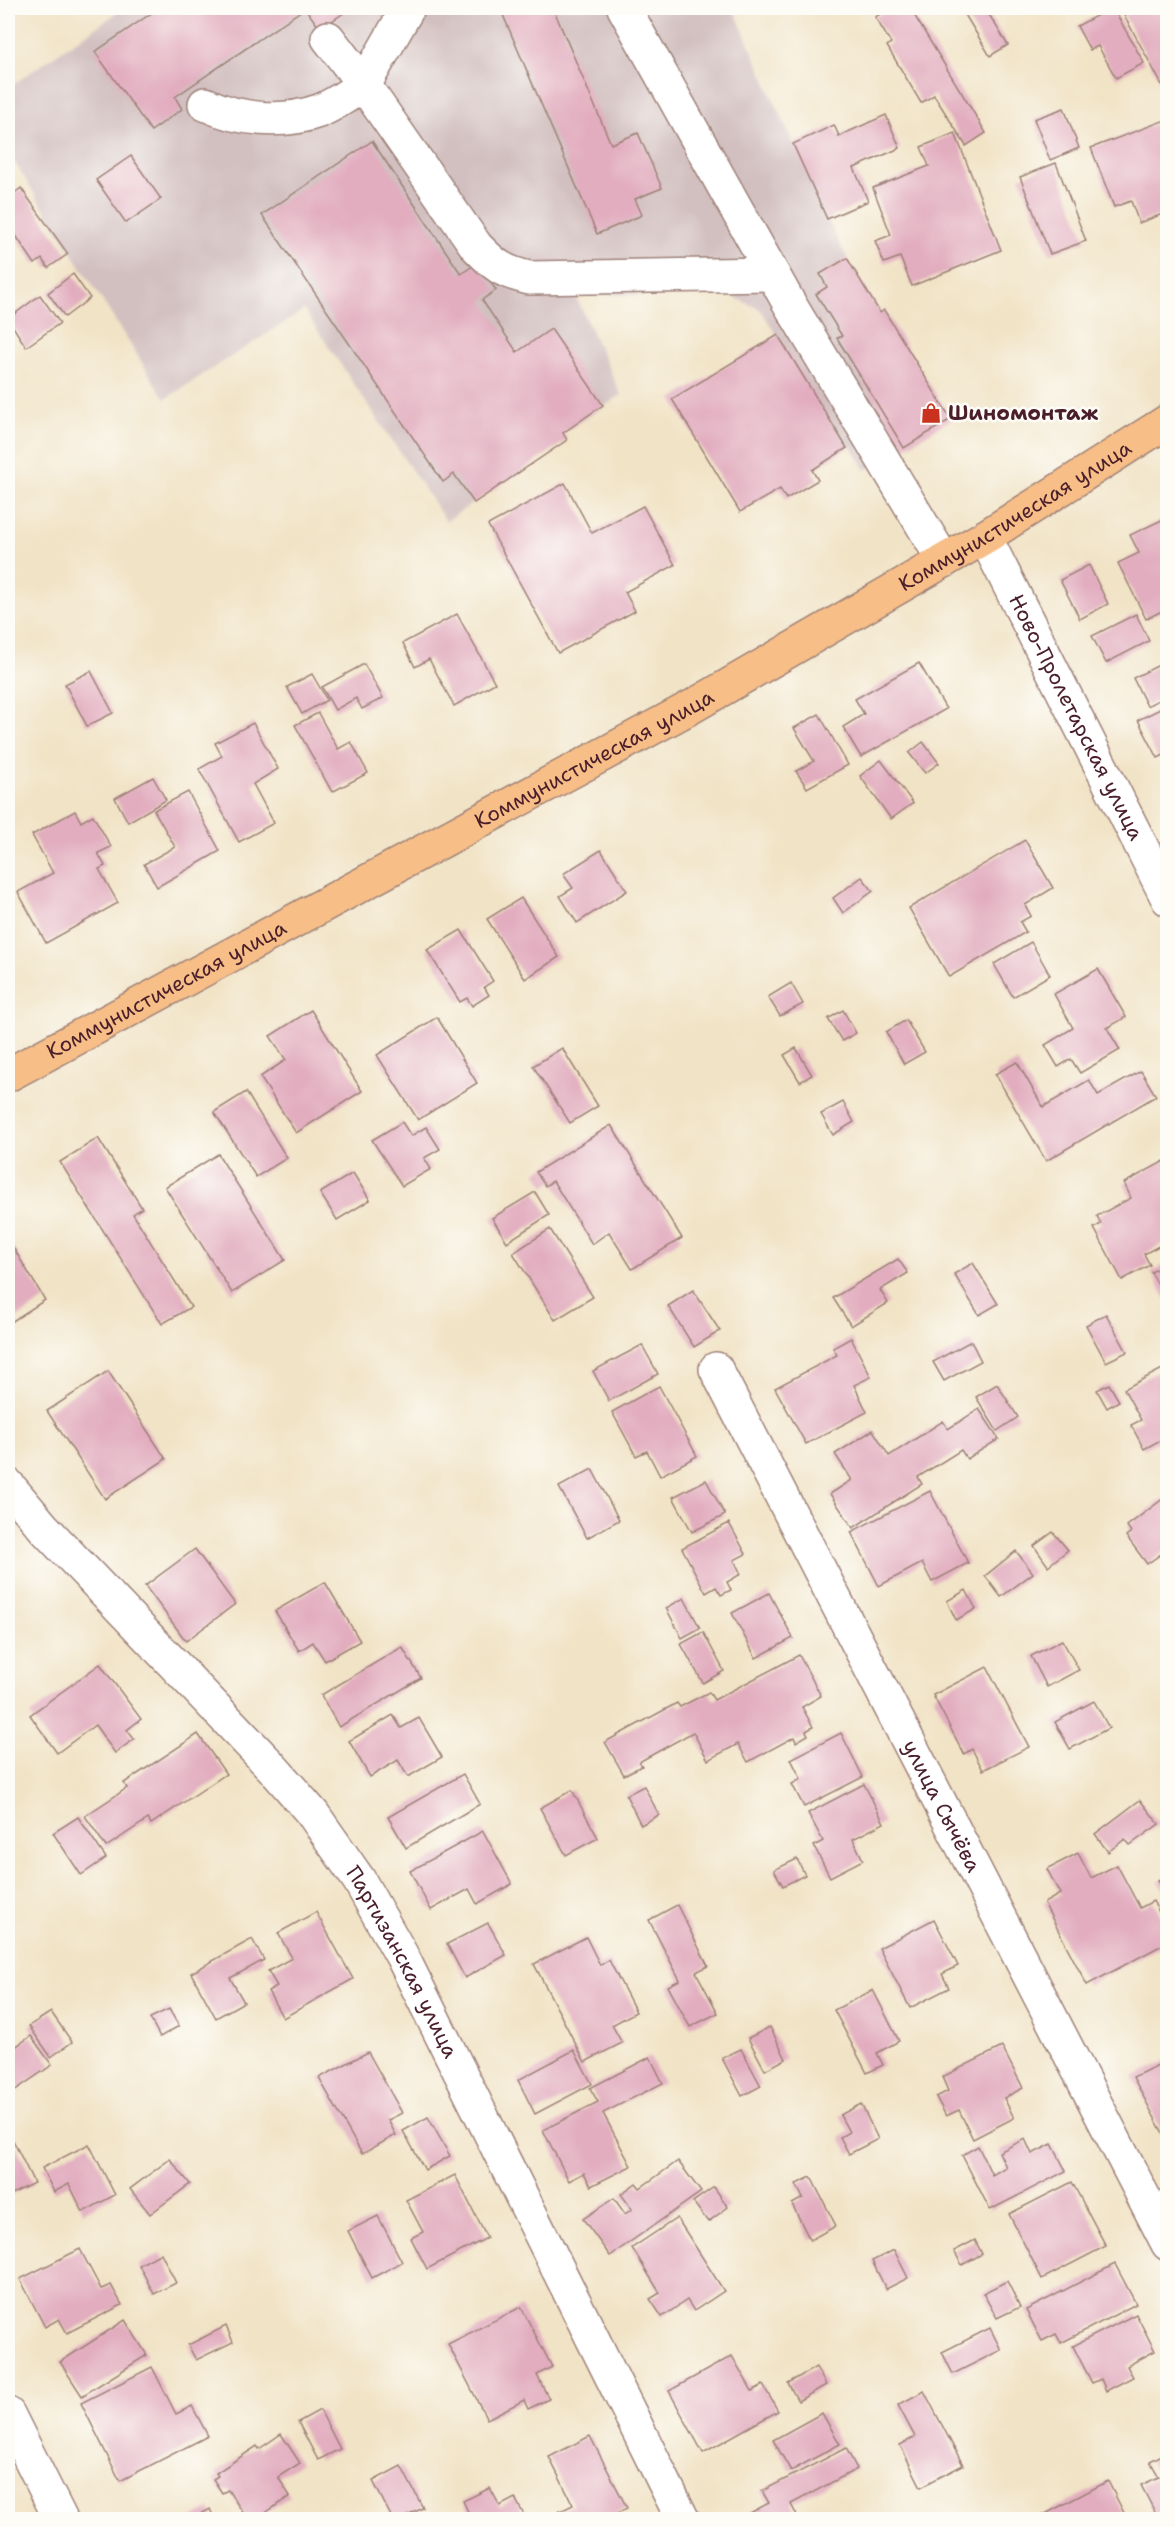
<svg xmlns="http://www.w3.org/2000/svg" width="1175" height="2527" viewBox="0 0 1175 2527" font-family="'Shantell Sans',sans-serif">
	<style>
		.industrial { fill: #d2bfc0 }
		.building { fill: #e2adbf }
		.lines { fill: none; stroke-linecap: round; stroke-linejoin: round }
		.minor-casing { stroke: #9e8178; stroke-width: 36 }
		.major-casing { stroke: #9e8178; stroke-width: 36 }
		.minor { stroke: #fff; stroke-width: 33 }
		.major { stroke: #f7be87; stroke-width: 33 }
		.labels { text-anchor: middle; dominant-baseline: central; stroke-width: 5; stroke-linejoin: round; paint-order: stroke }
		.poi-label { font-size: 21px; font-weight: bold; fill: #4a1f2b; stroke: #fdfcf7; text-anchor: start }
		.street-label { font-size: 21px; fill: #4a1f2b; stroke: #fdfcf7 }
	</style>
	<rect width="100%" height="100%" fill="#fdfcf7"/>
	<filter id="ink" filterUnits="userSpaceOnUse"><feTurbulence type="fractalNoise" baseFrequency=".0167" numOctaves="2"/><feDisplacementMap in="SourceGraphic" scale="12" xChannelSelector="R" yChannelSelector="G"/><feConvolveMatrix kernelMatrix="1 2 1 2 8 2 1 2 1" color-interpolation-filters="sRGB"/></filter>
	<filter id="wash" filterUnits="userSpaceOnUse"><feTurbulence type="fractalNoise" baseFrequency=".008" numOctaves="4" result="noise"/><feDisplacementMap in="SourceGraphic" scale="24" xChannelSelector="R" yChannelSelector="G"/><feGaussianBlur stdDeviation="1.35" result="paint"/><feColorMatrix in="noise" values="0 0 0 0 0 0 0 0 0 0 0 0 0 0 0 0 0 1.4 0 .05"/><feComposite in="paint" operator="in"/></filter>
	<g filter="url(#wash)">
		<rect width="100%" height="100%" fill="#f1e3c6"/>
		<path class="industrial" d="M124,8h609l94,211 20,39 33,54 4,-2 67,109 -85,51 -15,-24 -4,2 -86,-138 -32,-15h-154l46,100 -58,38 4,7 -121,81 -142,-211 -139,89 -157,-247v-64z"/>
		<g id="blocks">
			<g class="building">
				<path d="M159,8h146l-130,89 7,12 -31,22 -56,-79z"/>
				<path d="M305,8h46l-31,21z"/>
				<path d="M500,8h53l58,136 27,-11 24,55 -27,11 7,16 -45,19z"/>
				<path d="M891,8h19l76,125 -20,13 -32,-51 -13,8 -34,-57 4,-3 -16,-26z"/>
				<path d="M961,8h24l23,37 -18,11z"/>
				<path d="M1111,8h2l31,55 -28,15 -18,-32 -8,4 -13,-24z"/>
				<path d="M1137,8h31v88l-44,-81z"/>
				<path d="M1064,108l15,40 -29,12 -16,-41z"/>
				<path d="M886,115l14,33 -46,20 14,33 -41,18 -34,-75 41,-19 5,11z"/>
				<path d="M1168,119v93l-29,11 -8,-22 -17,6 -23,-59z"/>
				<path d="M955,133l46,117 -89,36 -12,-29 -16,6 -9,-22 16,-6 -18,-47 56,-22 -8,-19z"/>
				<path d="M372,141l89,133 16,-11 19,27 -14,10 35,52 34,-23 52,76 -40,28 4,7 -93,63 -20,-29 -11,8 -181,-267z"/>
				<path d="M131,156l30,43 -35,24 -30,-43z"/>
				<path d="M1056,163l30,78 -36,13 -30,-77z"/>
				<path d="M21,188l47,66 -20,14 -6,-9 -7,5 -27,-40v-26z"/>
				<path d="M847,258l33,55 4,-3 67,109 -47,29 -67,-110 5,-2 -26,-42 11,-7 -7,-13z"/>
				<path d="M73,274l17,24 -25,19 -17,-24z"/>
				<path d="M40,295l20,28 -34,24 -18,-28z"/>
				<path d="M778,335l69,113 -35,22 6,10 -32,19 -6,-10 -40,23 -68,-113z"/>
				<path d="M565,483l27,50 51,-27 32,59 -50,27 10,19 -77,42 -70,-128z"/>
				<path d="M1168,517v74l-3,1 3,16 -22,11 -28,-56 21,-10 -9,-18z"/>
				<path d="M1089,565l19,39 -28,15 -20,-39z"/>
				<path d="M457,614l38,69 -41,23 -25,-47 -14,8 -12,-24z"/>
				<path d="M1136,614l13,27 -43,22 -14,-27z"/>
				<path d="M919,663l27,46 -85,48 -18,-30 21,-13 -9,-15z"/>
				<path d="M1163,663l5,9v23l-21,11 -14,-28z"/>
				<path d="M364,664l19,34 -21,11 -6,-11 -21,12 -13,-23z"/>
				<path d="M91,671l22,42 -26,13 -22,-42z"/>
				<path d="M312,674l15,26 -25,14 -15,-27z"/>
				<path d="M1168,705v48l-10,5 -20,-38z"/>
				<path d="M318,713l20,36 13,-7 17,31 -36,19 -37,-67z"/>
				<path d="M819,714l29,51 -41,23 -11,-17 18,-10 -20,-33z"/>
				<path d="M253,723l25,46 -25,15 21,39 -35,19 -40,-73 23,-13 -7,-13z"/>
				<path d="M923,742l16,21 -14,10 -16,-20z"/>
				<path d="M881,760l32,43 -22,16 -31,-43z"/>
				<path d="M153,777l13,23 -38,22 -13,-24z"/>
				<path d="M188,792l32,59 -63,36 -13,-23 31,-17 -21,-37z"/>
				<path d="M75,811l6,11 12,-7 18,32 -13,6 7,13 -6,3 19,34 -72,40 -28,-51 35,-19 -21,-38z"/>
				<path d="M1025,840l28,48 -28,17 6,11 -11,6 6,10 -77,45 -40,-69z"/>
				<path d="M601,850l26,41 -50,32 -17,-27 13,-8 -10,-14z"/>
				<path d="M862,877l11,14 -30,22 -10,-15z"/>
				<path d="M521,898l38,59 -34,22 -38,-60z"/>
				<path d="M461,930l32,51 -9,6 5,8 -17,11 -5,-8 -7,4 -33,-52z"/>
				<path d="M1031,942l19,33 -37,22 -19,-33z"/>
				<path d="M1098,969l28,48 -19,11 13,22 -40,23 -9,-14 -13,8 -13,-22 28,-17 -19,-34z"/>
				<path d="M791,983l12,21 -23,12 -12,-19z"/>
				<path d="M311,1010l51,81 -66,42 -36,-56 26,-17 -16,-24z"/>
				<path d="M843,1010l13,23 -14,8 -14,-22z"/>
				<path d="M437,1017l40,66 -59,37 -41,-65z"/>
				<path d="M906,1020l19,32 -21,12 -18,-32z"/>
				<path d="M562,1048l36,58 -28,17 -37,-57z"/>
				<path d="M796,1048l16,27 -12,7 -16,-27z"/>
				<path d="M1017,1062l26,45 46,-27 9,15 43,-24 15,25 -110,65 -51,-87z"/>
				<path d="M246,1092l41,66 -31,19 -42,-65z"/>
				<path d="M843,1102l11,20 -21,13 -12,-21z"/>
				<path d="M402,1122l9,14 15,-9 14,22 -16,9 7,11 -29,17 -30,-46z"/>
				<path d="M611,1125l71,113 -50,31 -23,-37 -17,12 -39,-63 -8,5 -9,-14z"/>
				<path d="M98,1138l44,70 -9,6 58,93 -29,17 -102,-162z"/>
				<path d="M218,1154l67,106 -53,33 -67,-106z"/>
				<path d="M1168,1159v82l-24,13 6,11 -28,15 -28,-52 7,-4 -4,-8 34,-18 -7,-15z"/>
				<path d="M353,1173l17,27 -33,20 -17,-27z"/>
				<path d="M535,1192l14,23 -42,27 -15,-24z"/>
				<path d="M550,1229l43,68 -38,23 -42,-67z"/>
				<path d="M8,1239l37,61 -37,24z"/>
				<path d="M898,1259l10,14 -28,17 8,13 -37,23 -18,-28z"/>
				<path d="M973,1263l25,41 -19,11 -25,-41z"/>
				<path d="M1168,1263v40l-17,-31z"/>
				<path d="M693,1290l27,41 -26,16 -26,-41z"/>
				<path d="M1106,1314l21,38 -21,10 -20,-37z"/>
				<path d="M851,1338l20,39 -17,8 13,27 -61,32 -31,-56 62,-33 -4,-7z"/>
				<path d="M971,1341l10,20 -37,20 -11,-19z"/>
				<path d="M642,1345l16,29 -49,27 -16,-30z"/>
				<path d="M1168,1366v70l-24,13 -13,-24 10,-5 -17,-31z"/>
				<path d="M108,1371l58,88 -61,40 -58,-88z"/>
				<path d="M997,1384l21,33 -21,14 -21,-34z"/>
				<path d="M1109,1384l10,17 -12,7 -10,-18z"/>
				<path d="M659,1386l38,70 -37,20 -13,-25 -11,5 -24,-44z"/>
				<path d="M979,1409l20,30 -32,20 -6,-9 -43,27 4,7 -69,44 -23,-34 22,-14 -17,-26 38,-24 16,26 54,-35 5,8z"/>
				<path d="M592,1469l27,51 -32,18 -28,-51z"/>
				<path d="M706,1480l19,35 -33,17 -19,-35z"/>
				<path d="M930,1491l38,72 -36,19 -10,-19 -43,23 -28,-54z"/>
				<path d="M1168,1495v54l-21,15 -21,-28 5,-4 -4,-6z"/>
				<path d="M729,1523l17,31 -12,6 7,14 -14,8 4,8 -10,5 -5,-8 -10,6 -24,-45z"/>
				<path d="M1053,1532l15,18 -20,16 -14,-20z"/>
				<path d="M195,1549l40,55 -49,37 -41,-55z"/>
				<path d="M1016,1551l17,22 -32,24 -16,-21z"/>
				<path d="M325,1582l35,59 -35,20 -12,-19 -14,9 -24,-40z"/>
				<path d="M966,1590l10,19 -20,11 -9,-19z"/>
				<path d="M769,1593l24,45 -37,20 -24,-45z"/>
				<path d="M684,1598l16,30 -18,10 -16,-30z"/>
				<path d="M703,1632l21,39 -21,12 -22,-39z"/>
				<path d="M1062,1640l17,30 -32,17 -16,-31z"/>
				<path d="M402,1647l19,31 -82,49 -18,-32z"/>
				<path d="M799,1655l22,41 -19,11 11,20 -7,4 2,4 -12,7 -2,-5 -46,25 -10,-18 -30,16 -15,-28 -54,30 3,4 -18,9 -19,-33 72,-39 3,4 29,-15 5,8z"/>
				<path d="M100,1664l41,55 -14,11 7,9 -19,14 -20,-28 -38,28 -27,-38z"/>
				<path d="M987,1667l42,80 -46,23 -11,-21 -8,5 -31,-59z"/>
				<path d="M1094,1701l15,27 -39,21 -15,-27z"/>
				<path d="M393,1715l8,13 18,-10 23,39 -34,20 -10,-17 -28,17 -21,-36z"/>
				<path d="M841,1733l22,44 -59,30 -12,-23 9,-5 -10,-20z"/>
				<path d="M198,1734l28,40 -75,50 -3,-5 -42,28 -21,-31 42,-28 -3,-5z"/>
				<path d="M463,1774l17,30 -74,44 -18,-31z"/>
				<path d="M864,1784l20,39 -31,16 10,21 -33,17 -16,-31 9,-5 -15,-28z"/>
				<path d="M644,1786l15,29 -18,10 -15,-30z"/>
				<path d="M572,1790l26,48 -32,17 -26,-47z"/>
				<path d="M1140,1800l19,24 -29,21 -5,-6 -17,13 -13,-18z"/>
				<path d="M78,1817l28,41 -25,17 -28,-42z"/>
				<path d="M483,1831l29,53 -35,20 -8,-15 -38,21 -21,-39z"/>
				<path d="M1078,1853l13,25 26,-13 23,43 13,-7 15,28v13l-81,43 -43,-82 16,-9 -13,-25z"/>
				<path d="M797,1859l8,16 -22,11 -9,-16z"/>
				<path d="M1168,1876v23l-10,-18z"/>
				<path d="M677,1905l31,61 -12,6 22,41 -28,14 -22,-41 12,-6 -31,-60z"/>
				<path d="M316,1912l37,67 -70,39 -15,-27 9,-5 -9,-15 24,-13 -14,-25z"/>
				<path d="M934,1919l24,47 -16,8 7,14 -39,20 -31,-60z"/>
				<path d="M488,1923l18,32 -41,23 -18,-34z"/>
				<path d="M586,1937l14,28 9,-5 27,52 -24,13 10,18 -37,19 -51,-98z"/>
				<path d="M252,1939l12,21 -34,18 14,24 -28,16 -25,-45z"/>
				<path d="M873,1990l26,51 -22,12 6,12 -16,8 -33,-63z"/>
				<path d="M169,2009l10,17 -19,11 -10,-19z"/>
				<path d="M51,2012l21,30 -21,15 -22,-31z"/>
				<path d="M770,2027l16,32 -21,11 -17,-32z"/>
				<path d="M31,2036l21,29 -44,30v-43z"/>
				<path d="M1002,2047l21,41 -19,10 10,20 -41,21 -14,-29 -13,6 -10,-19 12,-6 -6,-14z"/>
				<path d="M741,2049l20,37 -19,10 -20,-38z"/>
				<path d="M574,2050l18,34 -57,30 -17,-34z"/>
				<path d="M368,2052l34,61 -14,7 8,15 -34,19 -43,-76z"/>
				<path d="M650,2057l13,26 -60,30 28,53 -40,20 -7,-13 -15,8 -26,-51 55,-28 -8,-14z"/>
				<path d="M1168,2060v83l-35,-66z"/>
				<path d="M861,2104l17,35 -29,15 -9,-17 9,-5 -9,-17z"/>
				<path d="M428,2117l22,39 -25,14 -22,-39z"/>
				<path d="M8,2130l26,53 -26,13z"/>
				<path d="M1025,2139l7,15 20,-10 14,27 -76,39 -28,-55 16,-9 14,29 14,-8 -7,-15z"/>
				<path d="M89,2144l26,51 -32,17 -14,-28 -15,8 -12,-24z"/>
				<path d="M170,2159l20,25 -40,30 -20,-25z"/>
				<path d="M678,2161l23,31 -91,64 -27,-37 31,-21 11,16 7,-5 -11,-15 15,-11 4,5z"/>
				<path d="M455,2175l32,63 -60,31 -16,-31 12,-6 -17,-32z"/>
				<path d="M811,2177l25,49 -26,14 -18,-36 11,-6 -7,-14z"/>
				<path d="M1072,2182l34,64 -64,33 -33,-65z"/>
				<path d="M714,2187l14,20 -20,15 -15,-20z"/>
				<path d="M378,2216l24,46 -30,16 -24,-47z"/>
				<path d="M677,2218l47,73 -30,20 -7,-11 -25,17 -12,-18 10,-6 -28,-45z"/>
				<path d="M975,2240l7,14 -20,11 -8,-14z"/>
				<path d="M80,2249l21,40 10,-4 11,20 -55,28 -8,-14 -14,8 -25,-48z"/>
				<path d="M894,2250l14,28 -22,11 -14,-28z"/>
				<path d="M161,2253l15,30 -22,11 -15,-29z"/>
				<path d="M1115,2264l21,40 -75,39 -5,-9 -14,7 -16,-31z"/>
				<path d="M1007,2281l13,26 -23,11 -14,-25z"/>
				<path d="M521,2307l31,60 -15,8 12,24 -21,10 -4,-9 -37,19 -39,-75z"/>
				<path d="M1136,2314l19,37 -28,15 6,11 -27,14 -5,-12 -9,4 -19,-37z"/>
				<path d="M125,2320l22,35 -65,41 -22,-34z"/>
				<path d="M226,2326l7,16 -37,18 -8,-15z"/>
				<path d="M990,2328l11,22 -48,24 -11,-22z"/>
				<path d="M732,2356l20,35 11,-6 15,26 -75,42 -34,-62z"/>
				<path d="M152,2367l24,47 16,-8 16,30 -88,45 -39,-78z"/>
				<path d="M816,2367l10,18 -28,16 -10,-18z"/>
				<path d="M924,2391l39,74 -42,22 -21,-42 15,-8 -17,-32z"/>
				<path d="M320,2410l20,39 -22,11 -20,-38z"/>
				<path d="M822,2413l18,31 -49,27 -18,-31z"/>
				<path d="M281,2434l19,29 -22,14 12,19 -35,24h-7l-20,-30 -6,3 -9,-14 5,-3 -2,-3 41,-27 2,3z"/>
				<path d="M590,2436l37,72 -23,12h-47l-3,-6 19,-9 -24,-48z"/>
				<path d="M846,2448l11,21 -66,35 8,16h-62l32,-17 -7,-12z"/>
				<path d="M1168,2452v68h-9l-18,-35 18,-8 -9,-16z"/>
				<path d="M401,2466l22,42 -23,12h-7l-20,-39z"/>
				<path d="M1108,2481l17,34 -9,5h-82z"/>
				<path d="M490,2488l10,18 15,-8 11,21 -54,1 -9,-19z"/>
				<path d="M210,2509l5,11h-25z"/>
			</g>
		</g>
	</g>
	<g filter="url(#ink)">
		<use href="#blocks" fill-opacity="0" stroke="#9e8178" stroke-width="1.5"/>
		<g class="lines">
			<g class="minor-casing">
				<g id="minor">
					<path d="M408,8l-44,77 112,161c19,20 27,26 53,32l243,-4"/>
					<path d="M624,8l165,295 155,258"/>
					<path d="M205,104c34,16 78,20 114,7 16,-6 31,-18 45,-26l-36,-47"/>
					<path id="s1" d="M985,537l183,362"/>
					<path id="s2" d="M716,1369l452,875"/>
					<path id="s3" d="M8,1485l36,43 227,238 42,48 46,66 43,76 281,564"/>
					<path d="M8,2414l53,106"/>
				</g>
			</g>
			<g class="major-casing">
				<g id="major">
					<path id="s4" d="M8,1075l685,-369 292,-169 183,-116"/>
				</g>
			</g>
			<use href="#minor" class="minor"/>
			<use href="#major" class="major"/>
		</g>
	</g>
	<defs>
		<g id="shop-bare" transform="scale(1.62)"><path d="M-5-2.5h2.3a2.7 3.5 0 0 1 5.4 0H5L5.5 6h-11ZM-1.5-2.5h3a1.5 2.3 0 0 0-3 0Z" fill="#c8321e" stroke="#fdfcf7" stroke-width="2.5" paint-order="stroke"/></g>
	</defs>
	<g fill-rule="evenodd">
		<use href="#shop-bare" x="931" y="413"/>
	</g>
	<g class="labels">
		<g class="poi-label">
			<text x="948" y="413">Шиномонтаж</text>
		</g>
		<g class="street-label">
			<text stroke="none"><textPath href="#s4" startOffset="1152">Коммунистическая улица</textPath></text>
			<text stroke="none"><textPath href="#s1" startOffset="202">Ново-Пролетарская улица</textPath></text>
			<text stroke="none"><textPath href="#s4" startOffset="666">Коммунистическая улица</textPath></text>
			<text stroke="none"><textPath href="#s4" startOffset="180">Коммунистическая улица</textPath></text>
			<text stroke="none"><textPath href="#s2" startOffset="492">улица Сычёва</textPath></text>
			<text stroke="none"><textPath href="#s3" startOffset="622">Партизанская улица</textPath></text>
		</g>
	</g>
	<rect width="1175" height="2527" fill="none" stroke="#fdfcf7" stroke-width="30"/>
</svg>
